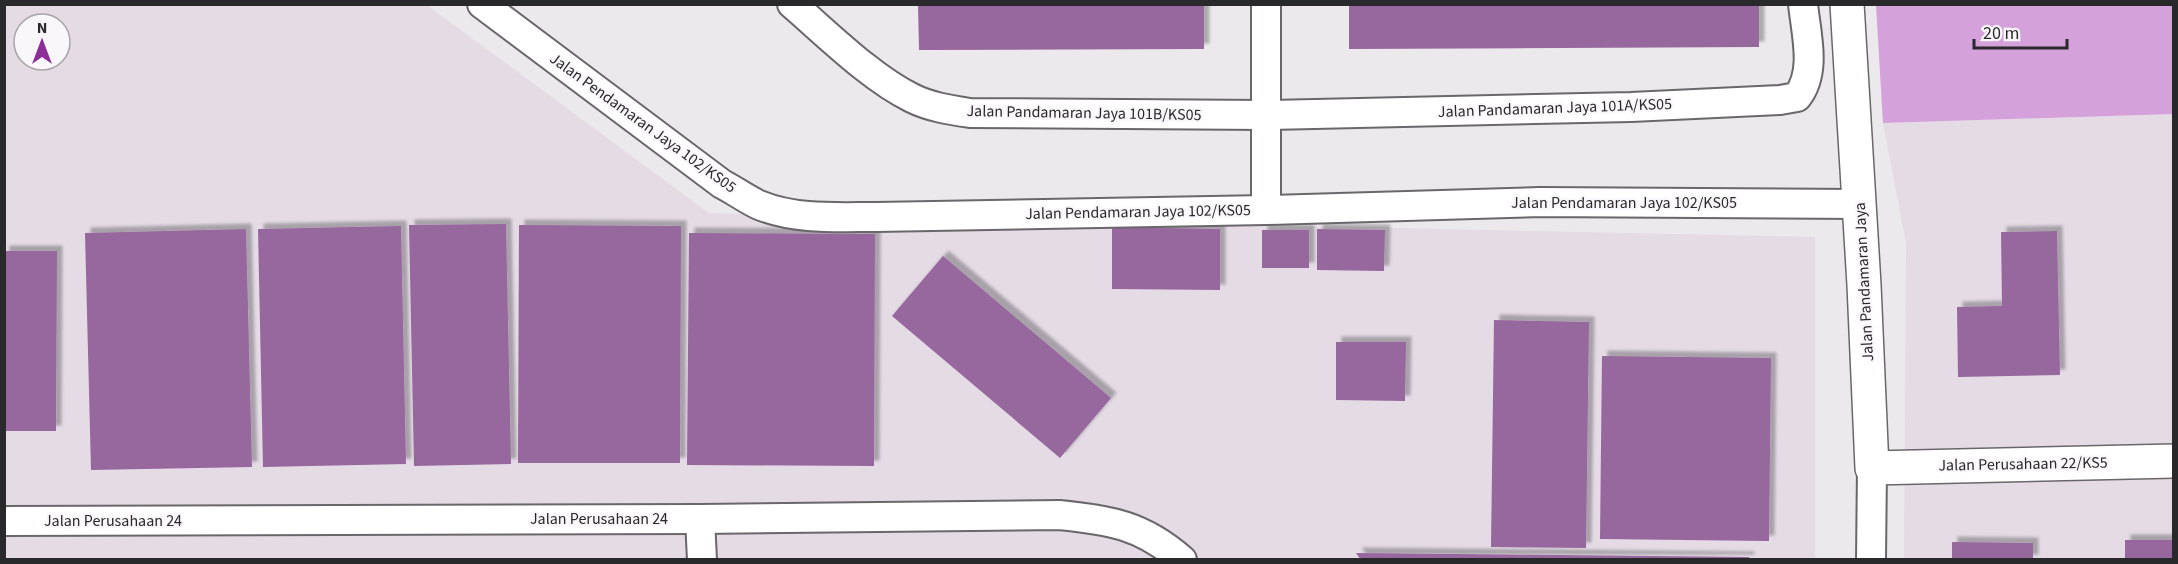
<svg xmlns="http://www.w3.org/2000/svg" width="2178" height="564" viewBox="0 0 2178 564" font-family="'Source Sans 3',sans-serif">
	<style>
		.built { fill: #e4dbe5; fill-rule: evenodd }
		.forest { fill: #d4a1da }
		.building { fill: #97679d; filter: url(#shadow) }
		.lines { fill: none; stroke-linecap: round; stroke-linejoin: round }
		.minor-casing { stroke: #6a676a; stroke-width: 32 }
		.tertiary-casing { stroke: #6a676a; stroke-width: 36 }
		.minor { stroke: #fff; stroke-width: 28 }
		.tertiary { stroke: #fff; stroke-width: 33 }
		.labels { text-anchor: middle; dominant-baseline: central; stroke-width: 4.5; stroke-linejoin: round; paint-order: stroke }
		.street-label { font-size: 16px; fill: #29282a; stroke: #faf7fa }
	</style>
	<defs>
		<filter id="shadow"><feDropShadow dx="5.5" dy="-5.5" stdDeviation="1.5" flood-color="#0004"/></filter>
	</defs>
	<rect width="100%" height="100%" fill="#ece9ed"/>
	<g class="built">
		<path d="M4,5h423l282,208 1106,24v322h-1810zM24,24h36v36h-36z"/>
		<path d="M2173,114v445h-269l2,-316 -23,-120z"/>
	</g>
	<path class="forest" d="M1876,5h297v109l-290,9z"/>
	<g class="building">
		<path d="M918,4h286v45l-285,1z"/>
		<path d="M1349,4h410v43l-410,2z"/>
		<path d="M506,224l5,240 -97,2 -5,-241z"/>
		<path d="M519,225l162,1 -1,237h-162z"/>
		<path d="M401,226l5,238 -143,3 -5,-238z"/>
		<path d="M1112,227l108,2v61l-108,-1z"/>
		<path d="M246,229l6,238 -161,3 -6,-237z"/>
		<path d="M1317,229l68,1 -1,41 -67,-1z"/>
		<rect x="1262" y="230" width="47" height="38"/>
		<path d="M2057,231l3,144 -102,2 -1,-70 45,-1 -1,-74z"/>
		<path d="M689,233l186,1 -1,232 -187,-1z"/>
		<path d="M4,251h53l-1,180h-52z"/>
		<path d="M943,256l168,142 -51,60 -168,-142z"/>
		<path d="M1494,320l95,2 -3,226 -95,-1z"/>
		<path d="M1336,342h70l-1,59 -69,-1z"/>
		<path d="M1602,356l169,2 -2,183 -169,-2z"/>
		<rect x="2125" y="540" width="49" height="20"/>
		<path d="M1952,542l81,1v17h-81z"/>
		<path d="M1356,553l393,4v3h-388z"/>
	</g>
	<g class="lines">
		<g class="minor-casing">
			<g id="minor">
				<path d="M482,4l240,180c12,6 24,15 37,21 36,15 79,12 117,12l390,-7 274,-8 320,2"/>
				<path d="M792,4c36,31 79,74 120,94 18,9 38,12 58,15l296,2 365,-8 149,-7 17,-3c20,-25 9,-63 6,-93"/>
				<path d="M1266,4v206"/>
				<path d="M700,519l2,41"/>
				<path d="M4,521l696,-2 359,-4c51,5 83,10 123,45"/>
				<path d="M1871,560l1,-92"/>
			</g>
		</g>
		<g class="tertiary-casing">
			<path id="tertiary" d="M1847,4l17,281 8,183 302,-7"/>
		</g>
		<use href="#minor" class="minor"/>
		<use href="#tertiary" class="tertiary"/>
	</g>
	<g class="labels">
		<g class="street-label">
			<text transform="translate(1555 108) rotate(-2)">Jalan Pandamaran Jaya 101A/KS05</text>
			<text transform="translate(1084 113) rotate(1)">Jalan Pandamaran Jaya 101B/KS05</text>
			<text transform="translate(643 123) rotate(36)">Jalan Pendamaran Jaya 102/KS05</text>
			<text x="1624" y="203">Jalan Pendamaran Jaya 102/KS05</text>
			<text transform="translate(1138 212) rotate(-1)">Jalan Pendamaran Jaya 102/KS05</text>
			<text transform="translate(1864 282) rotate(-93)">Jalan Pandamaran Jaya</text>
			<text transform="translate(2023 464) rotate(-1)">Jalan Perusahaan 22/KS5</text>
			<text x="599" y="519">Jalan Perusahaan 24</text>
			<text x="113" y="521">Jalan Perusahaan 24</text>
		</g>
	</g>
	<rect width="2178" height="564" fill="none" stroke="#29282a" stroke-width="12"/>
	<g transform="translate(42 42)"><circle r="28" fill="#faf7fa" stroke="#a6a4a7" stroke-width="1.5"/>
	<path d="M0-4.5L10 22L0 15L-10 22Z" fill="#8c2e98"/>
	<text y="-9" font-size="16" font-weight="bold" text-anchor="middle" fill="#29282a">N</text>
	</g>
	<path d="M1974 39v9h93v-9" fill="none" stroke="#29282a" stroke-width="3"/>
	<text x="1983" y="39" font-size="18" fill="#29282a" stroke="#faf7fa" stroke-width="4.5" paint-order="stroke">20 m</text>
</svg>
